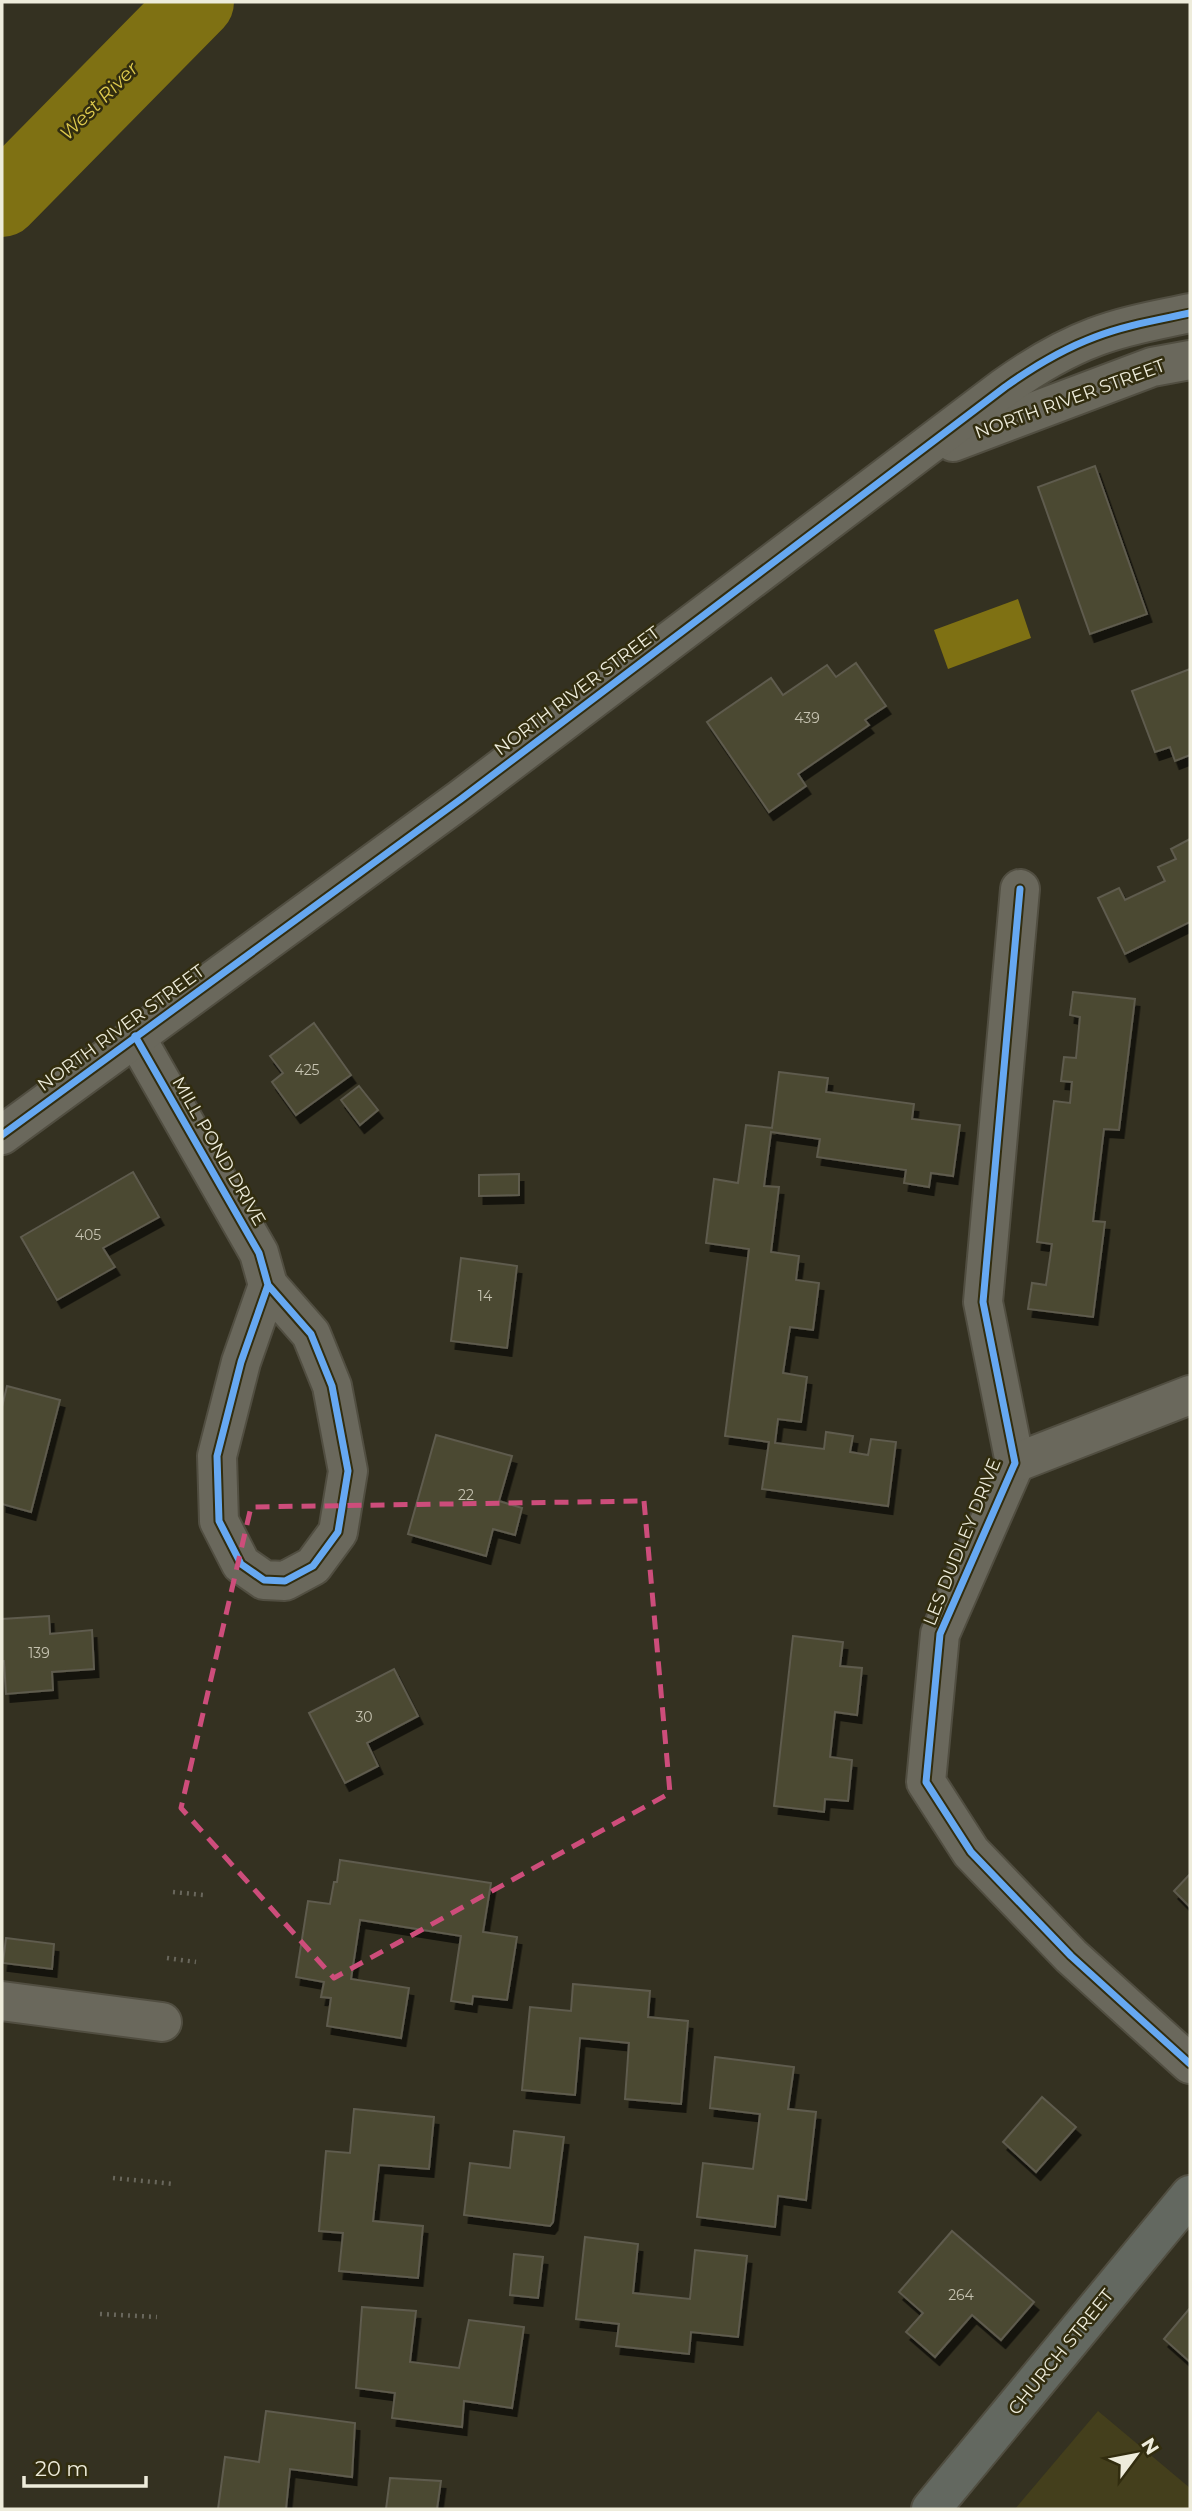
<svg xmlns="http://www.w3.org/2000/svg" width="1192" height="2511" viewBox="0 0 1192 2511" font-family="Montserrat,sans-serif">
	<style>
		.built { fill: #443f1c }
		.water { fill: #7f7113 }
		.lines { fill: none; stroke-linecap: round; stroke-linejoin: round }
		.river { stroke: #7f7113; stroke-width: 74 }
		.building { fill: #4c4832; stroke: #5e5b4e; stroke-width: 2; filter: url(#shadow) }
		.minor-casing { stroke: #514e41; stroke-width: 42 }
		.major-casing { stroke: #514e41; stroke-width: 42 }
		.path { stroke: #69675c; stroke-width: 4.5; stroke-dasharray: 2 5; stroke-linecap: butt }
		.minor { stroke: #6a685c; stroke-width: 38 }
		.major { stroke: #636860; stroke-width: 38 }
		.cycleway-casing { stroke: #322d0f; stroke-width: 11 }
		.cycleway { stroke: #66a8f1; stroke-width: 7 }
		.marked { fill: none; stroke: #cd4d7b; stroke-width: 5; stroke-dasharray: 14 9; stroke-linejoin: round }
		.labels { text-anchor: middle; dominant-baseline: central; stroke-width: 5; stroke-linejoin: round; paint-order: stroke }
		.number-label { font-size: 14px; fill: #c6c3b1 }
		.street-label { font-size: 18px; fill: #eeecdb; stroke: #322d0f }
		.water-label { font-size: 19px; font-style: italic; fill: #ddc94d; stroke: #322d0f }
	</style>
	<defs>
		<filter id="shadow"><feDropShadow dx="4.5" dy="8" stdDeviation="0" flood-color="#0009"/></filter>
	</defs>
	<rect width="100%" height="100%" fill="#343121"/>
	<path class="built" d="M1098,2411l92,77v21h-175z"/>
	<path class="water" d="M1018,599l13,39 -83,31 -14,-39z"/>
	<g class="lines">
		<path class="river" d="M2,200l195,-198"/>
	</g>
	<g class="building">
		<path d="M1095,466l52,148 -57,20 -52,-147z"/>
		<path d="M856,663l30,43 -21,14 4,5 -71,49 8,12 -37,26 -62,-90 64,-44 12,17 44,-30 9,12z"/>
		<path d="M1190,669v86l-15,6 -5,-14 -15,5 -23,-61z"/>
		<path d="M1190,839v83l-65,32 -27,-56 21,-10 6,12 40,-19 -7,-14 18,-8 -5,-10z"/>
		<path d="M1073,992l62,7 -16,131 -15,-1 -11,92 12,1 -12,95 -65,-8 4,-26 14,2 6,-41 -15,-2 17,-141 16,2 2,-21 -11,-1 3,-24 12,1 4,-41 -10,-2z"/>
		<path d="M314,1023l37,52 -55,40 -24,-33 11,-9 -13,-17z"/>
		<path d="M779,1072l49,6 -2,14 88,12 -2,15 48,6 -7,51 -22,-3 -2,14 -25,-4 2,-13 -89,-13 3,-18 -49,-7 -7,54 15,1 -8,65 28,4 -3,24 23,3 -6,47 -23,-3 -7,46 24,4 -6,45 -23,-3 -3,24 49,6 2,-17 27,4 -3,16 18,3 3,-16 25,3 -8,64 -126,-17 7,-47 -44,-6 24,-187 -43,-6 8,-64 24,4 8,-58 26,3z"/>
		<path d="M359,1086l19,24 -18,15 -19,-25z"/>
		<path d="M133,1172l26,45 -56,31 12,19 -58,33 -36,-63z"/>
		<path d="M519,1174v21l-40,1v-21z"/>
		<path d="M461,1258l56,8 -10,82 -56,-7z"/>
		<path d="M7,1386l53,14 -29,112 -29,-8v-97z"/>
		<path d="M436,1435l76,21 -13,45 23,7 -7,27 -22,-6 -7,27 -78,-22z"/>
		<path d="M49,1616l1,18 42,-4 2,39 -42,3 1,18 -47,4 -2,-33h-2v-42z"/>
		<path d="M793,1636l50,6 -3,24 22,2 -5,47 -22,-3 -5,45 22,3 -4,41 -23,-2 -1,13 -50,-6z"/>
		<path d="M394,1669l24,47 -51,27 11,23 -33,17 -36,-70z"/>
		<path d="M340,1860l151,23 -8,49 34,5 -10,63 -34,-4 -1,8 -21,-3 10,-65 -101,-16 -9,59 58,9 -8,50 -74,-12 4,-28 -10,-1 3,-15 -28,-5 12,-76 22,3 4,-22h3z"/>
		<path d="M1190,1874v33l-16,-16z"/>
		<path d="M6,1938l48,6 -2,25 -49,-6z"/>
		<path d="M573,1984l77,7 -2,26 40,4 -7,83 -56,-5 4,-56 -49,-5 -5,57 -53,-5 8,-83 41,4z"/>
		<path d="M715,2057l79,10 -6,42 28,3 -10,88 -28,-4 -3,31 -78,-10 6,-54 50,6 7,-55 -50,-6z"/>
		<path d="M1042,2097l34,30 -40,45 -33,-30z"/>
		<path d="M354,2109l80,8 -5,52 -50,-4 -6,56 50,5 -5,52 -79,-7 4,-38 -24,-2 7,-80 24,2z"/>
		<path d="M514,2131l50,6 -11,85 -3,4 -86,-11 6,-52 40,5z"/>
		<path d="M952,2231l82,71 -33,38 -29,-25 -37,42 -29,-25 17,-19 -24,-21z"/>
		<path d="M585,2237l53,7 -5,49 57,6 5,-49 52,6 -9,81 -47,-5 -2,22 -73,-8 3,-22 -43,-5z"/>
		<path d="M514,2254l29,3 -5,41 -28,-3z"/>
		<path d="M362,2307l54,4 -6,51 49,6 10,-48 55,7 -12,81 -48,-7 -2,26 -70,-9 3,-25 -39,-5z"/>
		<path d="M1190,2308v54l-26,-23z"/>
		<path d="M266,2411l89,12 -3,54 -62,-8 -4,40h-68l7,-52 34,5z"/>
		<path d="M390,2478l51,3 -4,28h-51z"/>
	</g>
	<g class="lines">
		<g class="minor-casing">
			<g id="minor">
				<path d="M953,442l199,-75 38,-7"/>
				<path d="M1020,889l-37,413 32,161 -75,171 -14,148 45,70 100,104 119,108"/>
				<path d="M135,1036l124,217 9,32 43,49 21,52 16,85 -10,61 -25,34 -28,15 -21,-1 -23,-16 -22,-43 -2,-65 24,-94 27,-77"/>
				<path d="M2,1135l459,-336 544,-412c28,-20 58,-38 90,-50 31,-12 63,-17 95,-24"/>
				<path d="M1015,1463l175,-68"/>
				<path d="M2,2001l160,21"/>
			</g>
		</g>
		<g class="major-casing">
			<path id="major" d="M931,2509l259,-314"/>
		</g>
		<g class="path">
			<path d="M173,1892l31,3"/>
			<path d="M167,1958l29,4"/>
			<path d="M113,2178l61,6"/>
			<path d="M100,2314l57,3"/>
		</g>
		<use href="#minor" class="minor"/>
		<use href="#major" class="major"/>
		<g class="cycleway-casing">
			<g id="cycleway">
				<path d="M1020,889l-37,413 32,161 -75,171 -14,148 45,70 100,104 119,108"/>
				<path d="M135,1036l124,217 9,32 43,49 21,52 16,85 -10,61 -25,34 -28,15 -21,-1 -23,-16 -22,-43 -2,-65 24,-94 27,-77"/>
				<path d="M2,1135l459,-336 544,-412c28,-20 58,-38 90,-50 31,-12 63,-17 95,-24"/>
			</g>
		</g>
		<use href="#cycleway" class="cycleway"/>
	</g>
	<path class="marked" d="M644,1501l26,292 -336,185 -153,-170 70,-301z"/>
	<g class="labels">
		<g class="number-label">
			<text x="807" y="718">439</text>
			<text x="307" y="1070">425</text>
			<text x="88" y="1235">405</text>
			<text x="485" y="1296">14</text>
			<text x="466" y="1495">22</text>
			<text x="39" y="1653">139</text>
			<text x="364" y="1717">30</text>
			<text x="961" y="2295">264</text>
		</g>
		<g class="street-label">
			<text transform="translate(1070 399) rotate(-20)">NORTH RIVER STREET</text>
			<text transform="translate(577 691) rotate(-37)">NORTH RIVER STREET</text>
			<text transform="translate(121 1028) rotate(-36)">NORTH RIVER STREET</text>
			<text transform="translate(219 1151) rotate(60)">MILL POND DRIVE</text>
			<text transform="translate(962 1542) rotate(-68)">LES DUDLEY DRIVE</text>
			<text transform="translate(1061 2352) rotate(-51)">CHURCH STREET</text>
		</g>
		<g class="water-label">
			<text transform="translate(99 101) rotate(-45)">West River</text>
		</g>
	</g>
	<rect width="1192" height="2511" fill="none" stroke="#eeecdb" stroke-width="7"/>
	<g transform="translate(1136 2455) rotate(58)" stroke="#322d0f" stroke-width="5" paint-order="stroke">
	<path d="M0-5L12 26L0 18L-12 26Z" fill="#eeecdb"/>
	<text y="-10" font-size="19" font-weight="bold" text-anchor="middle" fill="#eeecdb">N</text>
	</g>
	<path d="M24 2476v10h122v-10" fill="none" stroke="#eeecdb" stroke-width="3.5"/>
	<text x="35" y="2476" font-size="21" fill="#eeecdb" stroke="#322d0f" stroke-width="5" paint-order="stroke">20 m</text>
</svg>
